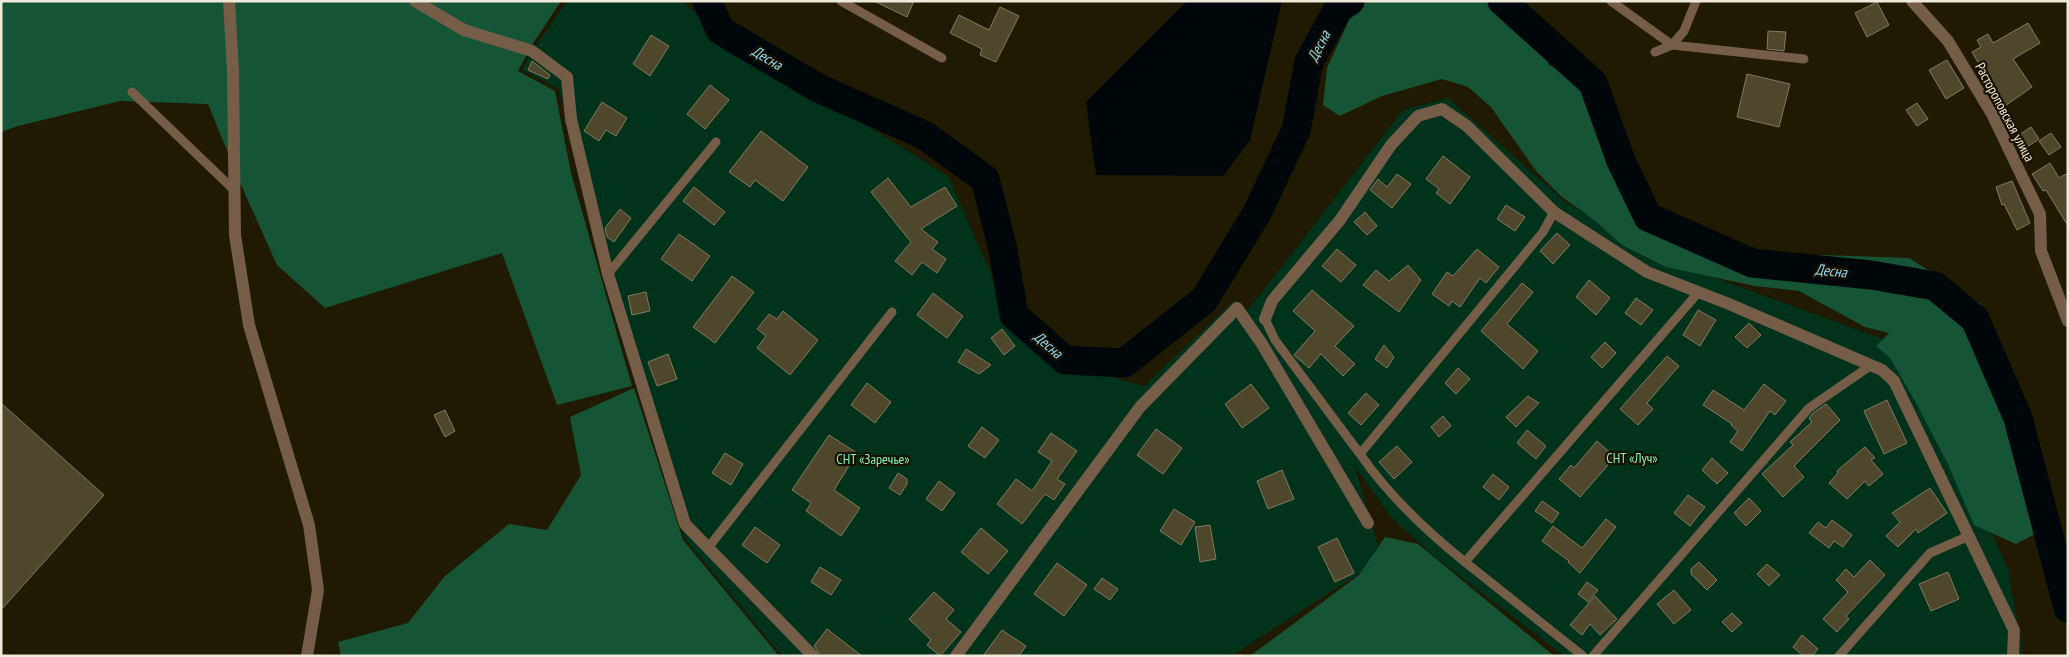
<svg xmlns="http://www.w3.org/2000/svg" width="2069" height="657" font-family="'PT Sans Narrow',sans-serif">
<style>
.green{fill:#00321c}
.forest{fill:#155536}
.water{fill:#00070b}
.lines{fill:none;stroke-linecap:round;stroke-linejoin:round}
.river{stroke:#00070b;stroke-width:29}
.building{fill:#4e472c;stroke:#837b5f}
.service{stroke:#765d48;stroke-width:9}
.minor{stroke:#765d48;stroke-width:12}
.labels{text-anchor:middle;stroke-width:4.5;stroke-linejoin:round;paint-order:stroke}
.street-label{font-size:14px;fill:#eeeada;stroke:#181100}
.park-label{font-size:14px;fill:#84f2b6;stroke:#181100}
.water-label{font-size:15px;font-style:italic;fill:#92d8f3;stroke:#181100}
</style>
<rect width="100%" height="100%" fill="#211a02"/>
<path class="green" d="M 567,1 L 682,1 L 724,37 L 948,176 L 1010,317 L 1063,363 L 1144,386 L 1235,300 L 1248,310 L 1403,110 L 1448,98 L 1565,202 L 1680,265 L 1910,349 L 2008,569 L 2023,656 L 1564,656 L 1435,557 L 1391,517 L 1354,465 L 1382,559 L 1231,656 L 782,656 L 685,539 L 595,234 L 559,89 L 522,70 L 532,51 Z"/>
<path class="forest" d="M 1,1 L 561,1 L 530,48 L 518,71 L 555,91 L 571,173 L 632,386 L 557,405 L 502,253 L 325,308 L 277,265 L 242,187 L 208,104 L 120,101 L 18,126 L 1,132 Z
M 1367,1 L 1500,1 L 1534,24 L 1549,40 L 1543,52 L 1549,65 L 1569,74 L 1594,97 L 1617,171 L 1668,232 L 1712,252 L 1759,267 L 1822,255 L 1909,258 L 1981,304 L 2027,425 L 2053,512 L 2035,534 L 2016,544 L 1974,525 L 1948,464 L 1916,403 L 1890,358 L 1876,346 L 1889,333 L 1865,327 L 1799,291 L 1755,286 L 1666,267 L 1622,245 L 1593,219 L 1562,197 L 1536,171 L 1491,107 L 1468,87 L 1442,79 L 1382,96 L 1340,116 L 1323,105 L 1327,68 L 1350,18 Z
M 634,388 L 683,540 L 779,656 L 341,656 L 338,642 L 408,623 L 444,577 L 509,524 L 547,530 L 581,475 L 570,417 Z
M 1385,537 L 1418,544 L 1554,656 L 1250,656 L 1359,575 Z"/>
<path class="water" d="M 1187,1 L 1282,1 L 1250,140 L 1223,176 L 1096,175 L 1086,102 Z"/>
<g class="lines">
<path class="river" d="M 707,1 L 720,30 L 818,88 L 924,135 L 985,179 L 1002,245 L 1014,315 L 1065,360 L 1124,363 L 1204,300 L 1257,213 L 1296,130 L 1309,62 L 1338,9 L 1350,1
M 1502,1 L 1593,83 L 1621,161 L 1648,217 L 1752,263 L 1871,275 L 1935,286 L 1975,319 L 2018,418 L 2068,608"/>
</g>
<path class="building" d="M 874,1 L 914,1 L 907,17 Z
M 1877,2 L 1889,25 L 1867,37 L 1855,13 Z
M 1000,7 L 1019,16 L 996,62 L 980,55 L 982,49 L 950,33 L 959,15 L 989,30 Z
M 2028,23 L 2040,43 L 2013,59 L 2032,87 L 1999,110 L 1982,81 L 1987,78 L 1972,52 L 1981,47 L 1977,40 L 1988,34 L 1993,43 Z
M 1768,31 L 1786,32 L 1784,51 L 1767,49 Z
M 651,35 L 669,46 L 650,76 L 633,64 Z
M 1947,60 L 1964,88 L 1946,99 L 1929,70 Z
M 532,61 L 550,75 L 548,79 L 528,70 Z
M 1747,74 L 1790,84 L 1779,127 L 1737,117 Z
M 710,85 L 729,100 L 705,129 L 687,114 Z
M 602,102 L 627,118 L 616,136 L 606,130 L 599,141 L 584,131 Z
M 1917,103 L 1928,119 L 1917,126 L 1906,110 Z
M 2031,127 L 2039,139 L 2027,147 L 2019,135 Z
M 761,131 L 808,167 L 783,201 L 755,180 L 750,187 L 729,172 Z
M 2051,133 L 2061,147 L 2049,155 L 2039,141 Z
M 1443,156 L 1470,177 L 1450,204 L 1436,193 L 1439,189 L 1426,179 Z
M 2050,163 L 2059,178 L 2068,173 L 2068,226 L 2046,190 L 2043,191 L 2032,174 Z
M 1397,174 L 1411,184 L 1392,208 L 1370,190 L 1378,179 L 1387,187 Z
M 888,178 L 911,207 L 945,187 L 957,206 L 921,229 L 938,242 L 932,249 L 946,259 L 937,273 L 922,262 L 912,275 L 895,261 L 911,242 L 871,192 Z
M 2012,181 L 2030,223 L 2017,230 L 2004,204 L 2002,205 L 1996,187 Z
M 694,187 L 725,212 L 714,225 L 683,201 Z
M 1506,205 L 1525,217 L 1515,231 L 1497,219 Z
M 620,209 L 631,218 L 614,242 L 607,237 L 605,228 Z
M 1365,212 L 1377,226 L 1367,235 L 1354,222 Z
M 1557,233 L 1570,245 L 1553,264 L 1540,251 Z
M 679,234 L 710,256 L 692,281 L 661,259 Z
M 1337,249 L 1356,265 L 1341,282 L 1322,266 Z
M 1477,249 L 1499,267 L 1486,283 L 1480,278 L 1460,307 L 1452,301 L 1449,306 L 1432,294 L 1447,272 L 1453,276 Z
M 1408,265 L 1421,280 L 1399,312 L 1363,285 L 1376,270 L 1389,281 Z
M 732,276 L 754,292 L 715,343 L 693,327 Z
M 1589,280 L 1610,298 L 1596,315 L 1576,297 Z
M 1522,283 L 1533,292 L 1507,324 L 1538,351 L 1523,369 L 1481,331 Z
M 1312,290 L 1354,326 L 1335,346 L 1355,364 L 1343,376 L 1321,354 L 1309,368 L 1294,355 L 1315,331 L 1293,311 Z
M 646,292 L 650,311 L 632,315 L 628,296 Z
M 933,293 L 963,316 L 947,338 L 917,315 Z
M 1636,298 L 1653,310 L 1641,325 L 1625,313 Z
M 1698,310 L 1716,320 L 1700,346 L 1683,335 Z
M 783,311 L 818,340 L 790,375 L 757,348 L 766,336 L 757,329 L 769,314 L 777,319 Z
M 1749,323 L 1761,335 L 1747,348 L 1735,337 Z
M 1002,329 L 1015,346 L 1004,355 L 991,338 Z
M 1605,342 L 1616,353 L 1602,368 L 1591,357 Z
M 1384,345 L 1394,357 L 1387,368 L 1375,359 Z
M 966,349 L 991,365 L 979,374 L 958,362 Z
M 668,354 L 677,379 L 657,386 L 648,362 Z
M 1667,356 L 1679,366 L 1647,403 L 1653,409 L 1638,425 L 1620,409 Z
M 1458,368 L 1470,379 L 1456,394 L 1445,383 Z
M 867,383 L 891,402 L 875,423 L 851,405 Z
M 1251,384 L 1269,408 L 1242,428 L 1225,404 Z
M 1764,384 L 1786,401 L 1775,415 L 1770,411 L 1742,451 L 1730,442 L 1738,431 L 1731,425 L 1732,424 L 1703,405 L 1713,390 L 1744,410 Z
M 1366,393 L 1379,405 L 1361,425 L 1348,413 Z
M 1528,396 L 1539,403 L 1516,427 L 1506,417 Z
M 1887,400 L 1907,443 L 1884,454 L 1864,411 Z
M 1,403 L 104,495 L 1,610 Z
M 1826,404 L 1840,420 L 1794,466 L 1804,477 L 1783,497 L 1762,474 L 1793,445 L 1790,442 L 1812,422 L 1809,418 L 1813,413 Z
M 445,410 L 455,431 L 445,437 L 434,415 Z
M 1443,416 L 1451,426 L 1439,437 L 1431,427 Z
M 982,427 L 999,440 L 985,458 L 968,446 Z
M 1156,429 L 1182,448 L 1163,474 L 1137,455 Z
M 1527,430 L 1546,446 L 1536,459 L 1517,443 Z
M 1051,433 L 1077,451 L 1057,479 L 1065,484 L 1054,500 L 1045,494 L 1022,524 L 997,504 L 1016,479 L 1032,491 L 1052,461 L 1038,452 Z
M 829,435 L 857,453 L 834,490 L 860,508 L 841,536 L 806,511 L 811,503 L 792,490 Z
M 1597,441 L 1615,457 L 1580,497 L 1559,479 L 1571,465 L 1574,468 Z
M 1397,446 L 1412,462 L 1394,479 L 1379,462 Z
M 1865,447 L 1875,458 L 1871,460 L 1883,474 L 1869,486 L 1865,481 L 1847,499 L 1829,483 L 1838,473 L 1837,471 Z
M 725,453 L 743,464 L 731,485 L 712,473 Z
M 1712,458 L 1728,473 L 1717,484 L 1702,470 Z
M 1282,470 L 1294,499 L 1268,509 L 1257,481 Z
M 898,473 L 907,479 L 907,484 L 900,495 L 889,488 Z
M 1493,474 L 1509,487 L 1499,500 L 1483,487 Z
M 939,481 L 955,493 L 942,511 L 926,499 Z
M 1930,488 L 1947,513 L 1918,533 L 1916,529 L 1898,547 L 1886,536 L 1900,522 L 1892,513 Z
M 1688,495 L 1705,507 L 1690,526 L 1674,513 Z
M 1749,498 L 1761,511 L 1746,526 L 1734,513 Z
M 1542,501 L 1559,513 L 1552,523 L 1535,511 Z
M 1174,509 L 1195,522 L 1181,545 L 1160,531 Z
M 1606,519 L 1616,527 L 1580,573 L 1568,562 L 1569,561 L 1542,541 L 1553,526 L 1582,548 Z
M 1832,520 L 1852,535 L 1843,547 L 1834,541 L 1829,548 L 1809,533 L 1818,522 L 1826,528 Z
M 1210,525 L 1216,559 L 1200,562 L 1195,527 Z
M 755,527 L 780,545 L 767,563 L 742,545 Z
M 981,528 L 1008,551 L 988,574 L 961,552 Z
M 1337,538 L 1354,573 L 1335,582 L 1318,547 Z
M 1870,560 L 1885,575 L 1846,616 L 1849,619 L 1837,632 L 1823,619 L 1848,592 L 1836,580 L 1846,569 L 1854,577 Z
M 1699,562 L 1717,580 L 1707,590 L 1691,574 L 1691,569 Z
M 1057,563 L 1087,585 L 1064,616 L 1034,594 Z
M 1767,564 L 1780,575 L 1769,586 L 1757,574 Z
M 820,567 L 841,580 L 831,595 L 811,582 Z
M 1948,572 L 1959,599 L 1931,611 L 1919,584 Z
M 1102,578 L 1118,589 L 1110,600 L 1094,589 Z
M 1587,582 L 1598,590 L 1588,602 L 1578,594 Z
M 1674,590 L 1691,610 L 1674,624 L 1657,604 Z
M 934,592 L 954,610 L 946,619 L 961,632 L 940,656 L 927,645 L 931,640 L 909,619 Z
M 1595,596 L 1617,619 L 1600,635 L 1590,624 L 1582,635 L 1570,625 Z
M 1732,613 L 1742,623 L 1732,632 L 1722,622 Z
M 827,629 L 862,656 L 821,656 L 814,646 Z
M 1002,630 L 1026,646 L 1019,656 L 983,656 Z
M 1802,635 L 1818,649 L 1812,656 L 1803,656 L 1793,647 Z"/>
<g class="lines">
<path class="service" d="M 841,1 L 942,58
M 1611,1 L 1672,45 L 1684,31 L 1696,1
M 1655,52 L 1672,45 L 1804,59
M 132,92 L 234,190
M 608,274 L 716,142
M 1265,319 L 1275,340 L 1360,454 L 1543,232 L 1554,212
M 1360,454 C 1389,496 1425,530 1465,562 L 1697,294
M 708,548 L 892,312
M 1465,562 L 1583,656
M 1593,656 L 1809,408 L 1870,366
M 1839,656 L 1930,553 L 1969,536"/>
<path class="minor" d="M 229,1 L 233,70 L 235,235 L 249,325 L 309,525 L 318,590 L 307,656
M 415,1 L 464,30 L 532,51 L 567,77 L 571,119 L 608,274 L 685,524 L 813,656
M 1912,1 L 1948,41 L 1992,114 L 2040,214 L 2041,251 L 2068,321
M 1265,319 L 1272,301 L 1340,220 L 1391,145 L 1418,116 L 1442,109 L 1467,126 L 1554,212 L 1647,272 L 1729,304 L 1882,370 L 1894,381 L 2014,630 L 2013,656
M 956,656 L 1140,407 L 1237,308 L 1262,344 L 1368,523"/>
</g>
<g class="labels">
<g class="street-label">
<text transform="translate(2005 112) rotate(62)" y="5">Растороповская улица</text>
</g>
<g class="park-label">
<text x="1632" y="463">СНТ «Луч»</text>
<text x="873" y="464">СНТ «Заречье»</text>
</g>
<g class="water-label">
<text transform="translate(1319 46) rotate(-63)" y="5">Десна</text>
<text transform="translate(767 58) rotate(31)" y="5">Десна</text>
<text transform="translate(1831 271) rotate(6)" y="5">Десна</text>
<text transform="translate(1048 345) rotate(41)" y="5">Десна</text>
</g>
</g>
<rect width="2069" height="657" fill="none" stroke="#eeeada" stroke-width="5"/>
</svg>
